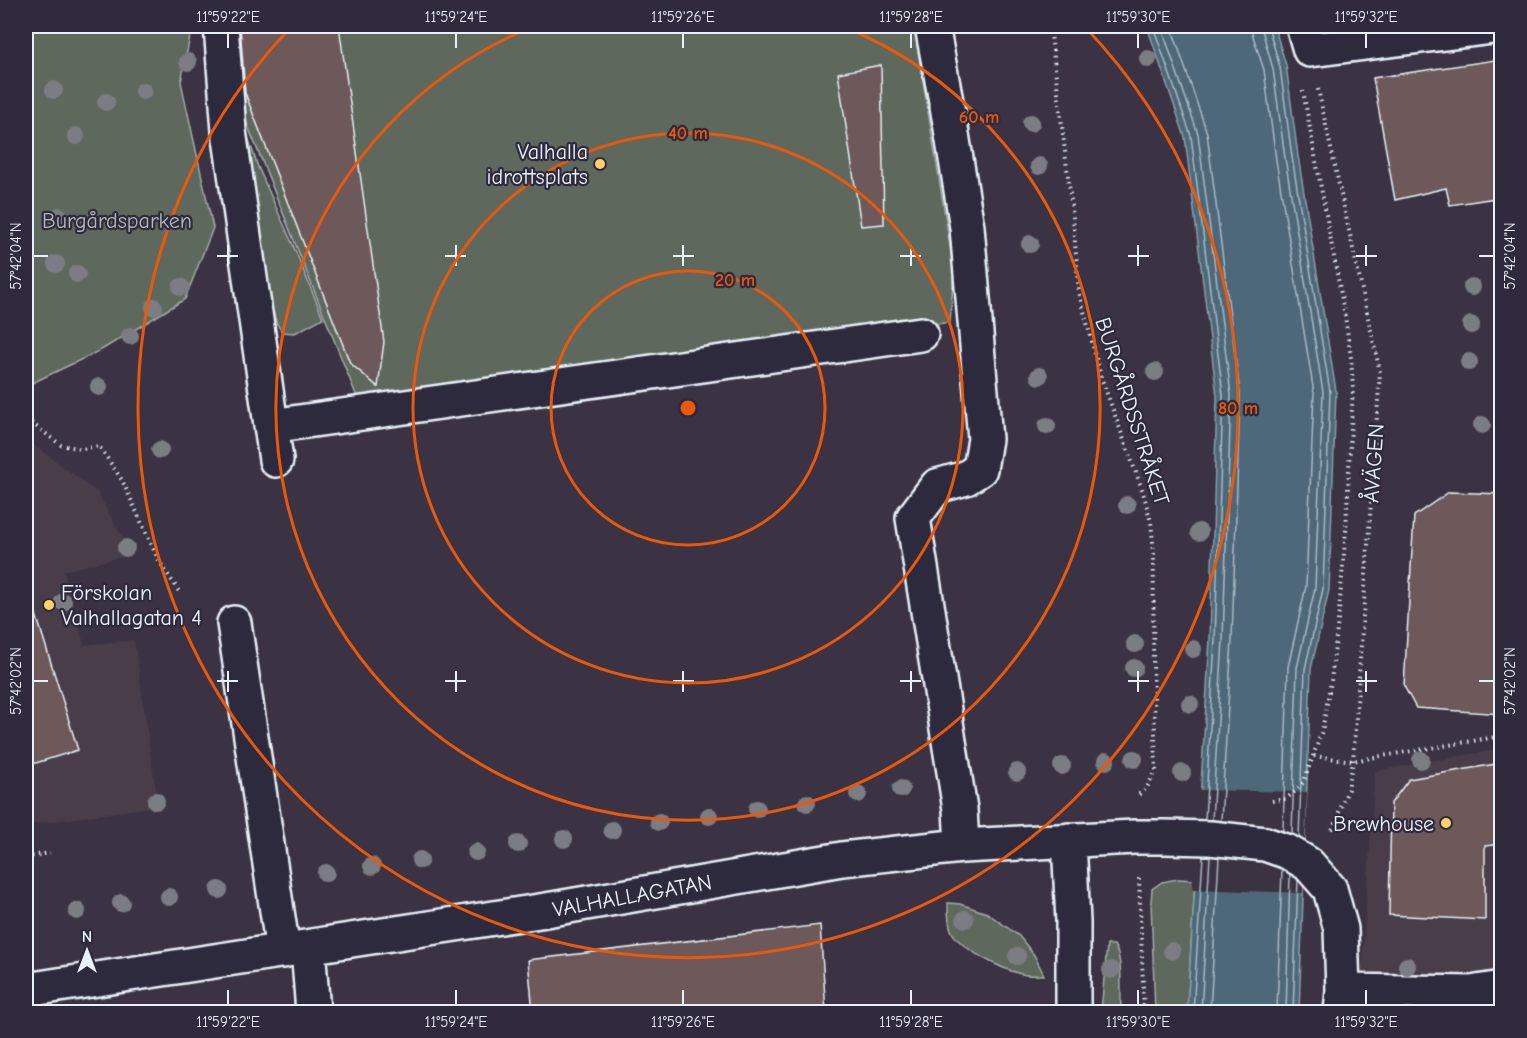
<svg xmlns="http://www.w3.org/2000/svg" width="1527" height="1038" font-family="'Comic Neue',sans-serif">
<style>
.built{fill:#4a3e4a}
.green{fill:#5f675b;stroke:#a4acaa;stroke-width:1.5}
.water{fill:#4e6778;stroke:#8c9eab;stroke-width:1.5}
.pier{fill:#3b3343}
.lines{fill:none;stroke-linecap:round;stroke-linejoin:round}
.shore{stroke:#aabac5;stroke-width:1.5}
.building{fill:#6d595a;stroke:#e8f1f8;stroke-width:1.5}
.minor-casing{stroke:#e8f1f8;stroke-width:38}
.path{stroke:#e8f1f8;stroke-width:4;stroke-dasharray:1.5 4.5;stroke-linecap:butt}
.minor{stroke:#2f2a3d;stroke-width:33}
.tree{fill:#7c7d84}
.ticks{fill:none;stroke:#e8f1f8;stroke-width:2}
.ring{fill:none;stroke:#e8590c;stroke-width:3}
.poi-dot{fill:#ffd166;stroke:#2f2a3d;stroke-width:2}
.labels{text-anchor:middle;stroke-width:4.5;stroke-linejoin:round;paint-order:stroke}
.poi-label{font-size:22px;fill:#e8f1f8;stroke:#2f2a3d;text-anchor:end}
.park-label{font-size:22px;fill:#b1bab9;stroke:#2f2a3d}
.street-label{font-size:22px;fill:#e8f1f8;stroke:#2f2a3d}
.centre{fill:#e8590c;stroke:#2f2a3d;stroke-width:3}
.ring-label{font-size:18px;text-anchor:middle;font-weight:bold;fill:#e8590c;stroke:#2f2a3d;stroke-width:4.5;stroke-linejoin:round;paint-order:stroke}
.neatline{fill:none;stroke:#e8f1f8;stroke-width:2}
.ticks-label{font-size:15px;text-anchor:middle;fill:#e8f1f8}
</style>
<rect width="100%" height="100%" fill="#3b3343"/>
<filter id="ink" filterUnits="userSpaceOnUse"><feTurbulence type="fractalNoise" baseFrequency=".0167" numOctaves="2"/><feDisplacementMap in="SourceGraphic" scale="12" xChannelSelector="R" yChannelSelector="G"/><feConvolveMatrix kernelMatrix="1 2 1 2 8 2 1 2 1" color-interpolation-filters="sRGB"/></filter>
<g filter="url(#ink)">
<path class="built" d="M 26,439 L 97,492 L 132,554 L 64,571 L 84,645 L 134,640 L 158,806 L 26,825 Z
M 1501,749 L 1501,1012 L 1359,1012 L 1375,771 Z"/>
<path class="green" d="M 26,26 L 192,26 L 181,82 L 213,228 L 185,299 L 103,349 L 26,386 Z
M 217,26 L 914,26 L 954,270 L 950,322 L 361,407 L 221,59 Z
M 248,137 L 258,167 L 293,245 L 323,318 L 295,333 L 282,332 L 277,324 L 267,293 L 243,140 Z
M 1178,879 L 1195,880 L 1187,1012 L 1155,1012 L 1151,902 L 1152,889 L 1162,882 Z
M 948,903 L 960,904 L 987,913 L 1019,936 L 1034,955 L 1044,975 C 1037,975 1028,976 1021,974 C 1002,969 959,949 951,930 C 948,922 948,912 948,903 Z
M 1107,945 L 1114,945 C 1124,960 1120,994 1121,1012 L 1101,1012 Z"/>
<path class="water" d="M 1147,26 L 1274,26 L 1286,65 L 1298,156 L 1336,391 L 1329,590 L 1311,669 L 1299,1012 L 1187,1012 L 1210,639 L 1217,396 L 1185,137 Z"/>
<path class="pier" d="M 1198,790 L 1307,792 L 1303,893 L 1192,889 Z"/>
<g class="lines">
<path class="shore" d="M 1153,26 L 1191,136 L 1223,395 L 1215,640 L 1205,820
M 1161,26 L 1198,134 L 1231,395 L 1223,640 L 1212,820
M 1171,26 L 1207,133 L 1240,394 L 1232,640 L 1221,821
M 1252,26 L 1252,33 L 1264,70 L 1276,160 L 1314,393 L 1306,586 L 1288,667 L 1283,831
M 1261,26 L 1273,69 L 1285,158 L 1323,392 L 1315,588 L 1297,668 L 1292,834
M 1268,26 L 1280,67 L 1292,157 L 1330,392 L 1323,589 L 1305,669 L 1299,838
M 1193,1012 L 1203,856
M 1201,1012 L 1210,856
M 1210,1012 L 1219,857
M 1277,1012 L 1282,869
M 1286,1012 L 1290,874
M 1293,1012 L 1298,880"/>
</g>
<path class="building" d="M 240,26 L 339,26 L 384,342 L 378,387 L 350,363 L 245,93 Z
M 1502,59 L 1502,197 L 1450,205 L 1446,188 L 1395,200 L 1373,78 Z
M 881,65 L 884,224 L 861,226 L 838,73 Z
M 1449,492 L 1502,494 L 1502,714 L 1416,708 L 1404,686 L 1414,516 Z
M 34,608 L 78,750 L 26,766 L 26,609 Z
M 1502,763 L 1502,844 L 1485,846 L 1485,920 L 1389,915 L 1391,803 L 1409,779 Z
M 820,925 L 826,1012 L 533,1012 L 528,960 Z"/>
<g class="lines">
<defs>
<path id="minor" d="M 221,26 L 229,131 L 276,460
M 932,26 L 951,128 L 967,227 L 985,439 L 980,469 L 966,478 L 937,486 L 913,518 L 960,809 L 962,846
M 1303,26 L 1310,50 L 1501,26
M 271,426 L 921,334
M 234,623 L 283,951
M 1069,840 L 1073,922 L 1073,1012
M 308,947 L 313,1012
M 26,990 L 546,910 L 842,859 L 962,846 L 1135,837 L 1164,837 L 1210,838 L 1265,844 L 1288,852 L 1308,864 L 1330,889 L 1341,929 L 1343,991 L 1341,1012
M 1343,991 L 1471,993 L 1502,988"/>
</defs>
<use href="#minor" class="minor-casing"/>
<path class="path" d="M 1050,26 L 1073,218 L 1079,292 L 1101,377 L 1143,492 L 1151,522 L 1154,552 L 1153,662 L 1156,771 L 1146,789 L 1138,795
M 1318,89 L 1380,372 L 1353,761 L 1348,789 L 1331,833
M 26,421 L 29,421 L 61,445 L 82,449 L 99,446 L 122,480 L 159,561 L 180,593
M 1314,756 L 1353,761 L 1502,736
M 1272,801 L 1286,799 L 1298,789 L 1304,781 L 1322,731 L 1331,681 L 1339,612 L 1346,530 L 1351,427 L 1353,388 L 1351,358 L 1345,316 L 1303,91
M 26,857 L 50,853
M 1139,878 L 1144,1012"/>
<use href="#minor" class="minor"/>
</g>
<g class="tree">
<circle cx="1148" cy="59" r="9"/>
<circle cx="188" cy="62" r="9"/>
<circle cx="54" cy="90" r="9"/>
<circle cx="143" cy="91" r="9"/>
<circle cx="106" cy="102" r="9"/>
<circle cx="1031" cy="123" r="9"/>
<circle cx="76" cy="136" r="9"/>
<circle cx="1039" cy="166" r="9"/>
<circle cx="59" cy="216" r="9"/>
<circle cx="1030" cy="244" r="9"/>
<circle cx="56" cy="264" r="9"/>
<circle cx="77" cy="274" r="9"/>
<circle cx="181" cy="287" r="9"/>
<circle cx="1472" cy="287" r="9"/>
<circle cx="154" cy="307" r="9"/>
<circle cx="1471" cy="325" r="9"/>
<circle cx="130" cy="336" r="9"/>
<circle cx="1469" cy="362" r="9"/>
<circle cx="1155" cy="372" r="9"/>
<circle cx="1039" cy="376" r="9"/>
<circle cx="99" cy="387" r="9"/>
<circle cx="1482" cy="425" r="9"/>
<circle cx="1047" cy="426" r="9"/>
<circle cx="160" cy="450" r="9"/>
<circle cx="1127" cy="505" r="9"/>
<circle cx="1199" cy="532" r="9"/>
<circle cx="126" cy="548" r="9"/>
<circle cx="63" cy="602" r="9"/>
<circle cx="1135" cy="644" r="9"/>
<circle cx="1193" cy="649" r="9"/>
<circle cx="1134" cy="668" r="9"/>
<circle cx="1190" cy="704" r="9"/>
<circle cx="1134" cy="759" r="9"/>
<circle cx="1421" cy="760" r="9"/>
<circle cx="1106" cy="761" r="9"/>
<circle cx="1062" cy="766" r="9"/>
<circle cx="1017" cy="772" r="9"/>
<circle cx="1182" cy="773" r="9"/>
<circle cx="901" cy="789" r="9"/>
<circle cx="858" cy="794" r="9"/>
<circle cx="156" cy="801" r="9"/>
<circle cx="807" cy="803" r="9"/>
<circle cx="757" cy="809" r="9"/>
<circle cx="709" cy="816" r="9"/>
<circle cx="659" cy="822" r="9"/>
<circle cx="612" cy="830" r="9"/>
<circle cx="564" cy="839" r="9"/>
<circle cx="518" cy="844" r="9"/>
<circle cx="476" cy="852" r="9"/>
<circle cx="420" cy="860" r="9"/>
<circle cx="372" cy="866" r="9"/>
<circle cx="326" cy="873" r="9"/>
<circle cx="219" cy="890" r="9"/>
<circle cx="169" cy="897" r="9"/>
<circle cx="121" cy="903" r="9"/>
<circle cx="77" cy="911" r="9"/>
<circle cx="965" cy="919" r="9"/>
<circle cx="1172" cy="951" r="9"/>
<circle cx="1017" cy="956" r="9"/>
<circle cx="1407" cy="966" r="9"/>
<circle cx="1111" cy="970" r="9"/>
</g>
</g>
<path class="ticks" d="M 228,33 L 228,48M 456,33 L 456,48M 683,33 L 683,48M 911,33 L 911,48M 1138,33 L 1138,48M 1366,33 L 1366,48M 228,245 L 228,266M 456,245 L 456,266M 683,245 L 683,266M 911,245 L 911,266M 1138,245 L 1138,266M 1366,245 L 1366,266M 33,256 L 48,256M 217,256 L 238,256M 445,256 L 466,256M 673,256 L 694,256M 900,256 L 921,256M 1128,256 L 1149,256M 1356,256 L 1377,256M 1479,256 L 1494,256M 228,671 L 228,692M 456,671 L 456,692M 683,671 L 683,692M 911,671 L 911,692M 1138,671 L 1138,692M 1366,671 L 1366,692M 33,681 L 48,681M 217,681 L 238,681M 445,681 L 466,681M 673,681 L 694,681M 900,681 L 921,681M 1128,681 L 1149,681M 1356,681 L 1377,681M 1479,681 L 1494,681M 228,990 L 228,1005M 456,990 L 456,1005M 683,990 L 683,1005M 911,990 L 911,1005M 1138,990 L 1138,1005M 1366,990 L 1366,1005"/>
<g class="ring">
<circle cx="688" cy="408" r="137"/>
<circle cx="688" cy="408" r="275"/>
<path d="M842 26A412 412 0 1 1 534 26"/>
<path d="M1084 26A550 550 0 1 1 292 26"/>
</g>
<g class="poi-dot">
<circle cx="600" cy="164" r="6"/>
<circle cx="49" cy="605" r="6"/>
<circle cx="1446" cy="823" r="6"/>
</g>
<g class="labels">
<g class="poi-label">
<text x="588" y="159">Valhalla<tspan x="588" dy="25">idrottsplats</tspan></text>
<text x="61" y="600" text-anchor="start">Förskolan<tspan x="61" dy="25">Valhallagatan 4</tspan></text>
<text x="1434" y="831">Brewhouse</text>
</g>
<g class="park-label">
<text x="117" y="228">Burgårdsparken</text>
</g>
<g class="street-label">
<text transform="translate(1133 411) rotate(72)" y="8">BURGÅRDSSTRÅKET</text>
<text transform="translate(1373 463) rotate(-86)" y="8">ÅVÄGEN</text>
<text transform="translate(632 895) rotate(-10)" y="8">VALHALLAGATAN</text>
</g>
</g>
<circle cx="688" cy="408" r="9" class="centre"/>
<g class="ring-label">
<text x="979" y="123">60 m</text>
<text x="688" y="139">40 m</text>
<text x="735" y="286">20 m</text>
<text x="1238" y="414">80 m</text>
</g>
<rect width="1527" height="1038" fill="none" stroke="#2f2a3d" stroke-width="66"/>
<g transform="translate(87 951)" stroke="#2f2a3d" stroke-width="4.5" paint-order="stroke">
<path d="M0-4.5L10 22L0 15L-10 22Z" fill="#e8f1f8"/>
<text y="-9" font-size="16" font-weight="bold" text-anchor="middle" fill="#e8f1f8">N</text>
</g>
<rect x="33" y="33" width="1461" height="972" class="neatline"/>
<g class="ticks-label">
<text x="228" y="22">11°59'22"E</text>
<text x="456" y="22">11°59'24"E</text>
<text x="683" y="22">11°59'26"E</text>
<text x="911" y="22">11°59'28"E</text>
<text x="1138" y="22">11°59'30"E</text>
<text x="1366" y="22">11°59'32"E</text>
<text transform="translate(16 256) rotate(-90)" y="5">57°42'04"N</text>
<text transform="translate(1510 256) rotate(-90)" y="5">57°42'04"N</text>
<text transform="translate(16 681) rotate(-90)" y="5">57°42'02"N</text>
<text transform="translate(1510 681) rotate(-90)" y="5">57°42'02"N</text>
<text x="228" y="1027">11°59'22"E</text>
<text x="456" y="1027">11°59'24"E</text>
<text x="683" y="1027">11°59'26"E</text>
<text x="911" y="1027">11°59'28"E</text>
<text x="1138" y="1027">11°59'30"E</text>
<text x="1366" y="1027">11°59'32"E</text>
</g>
</svg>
